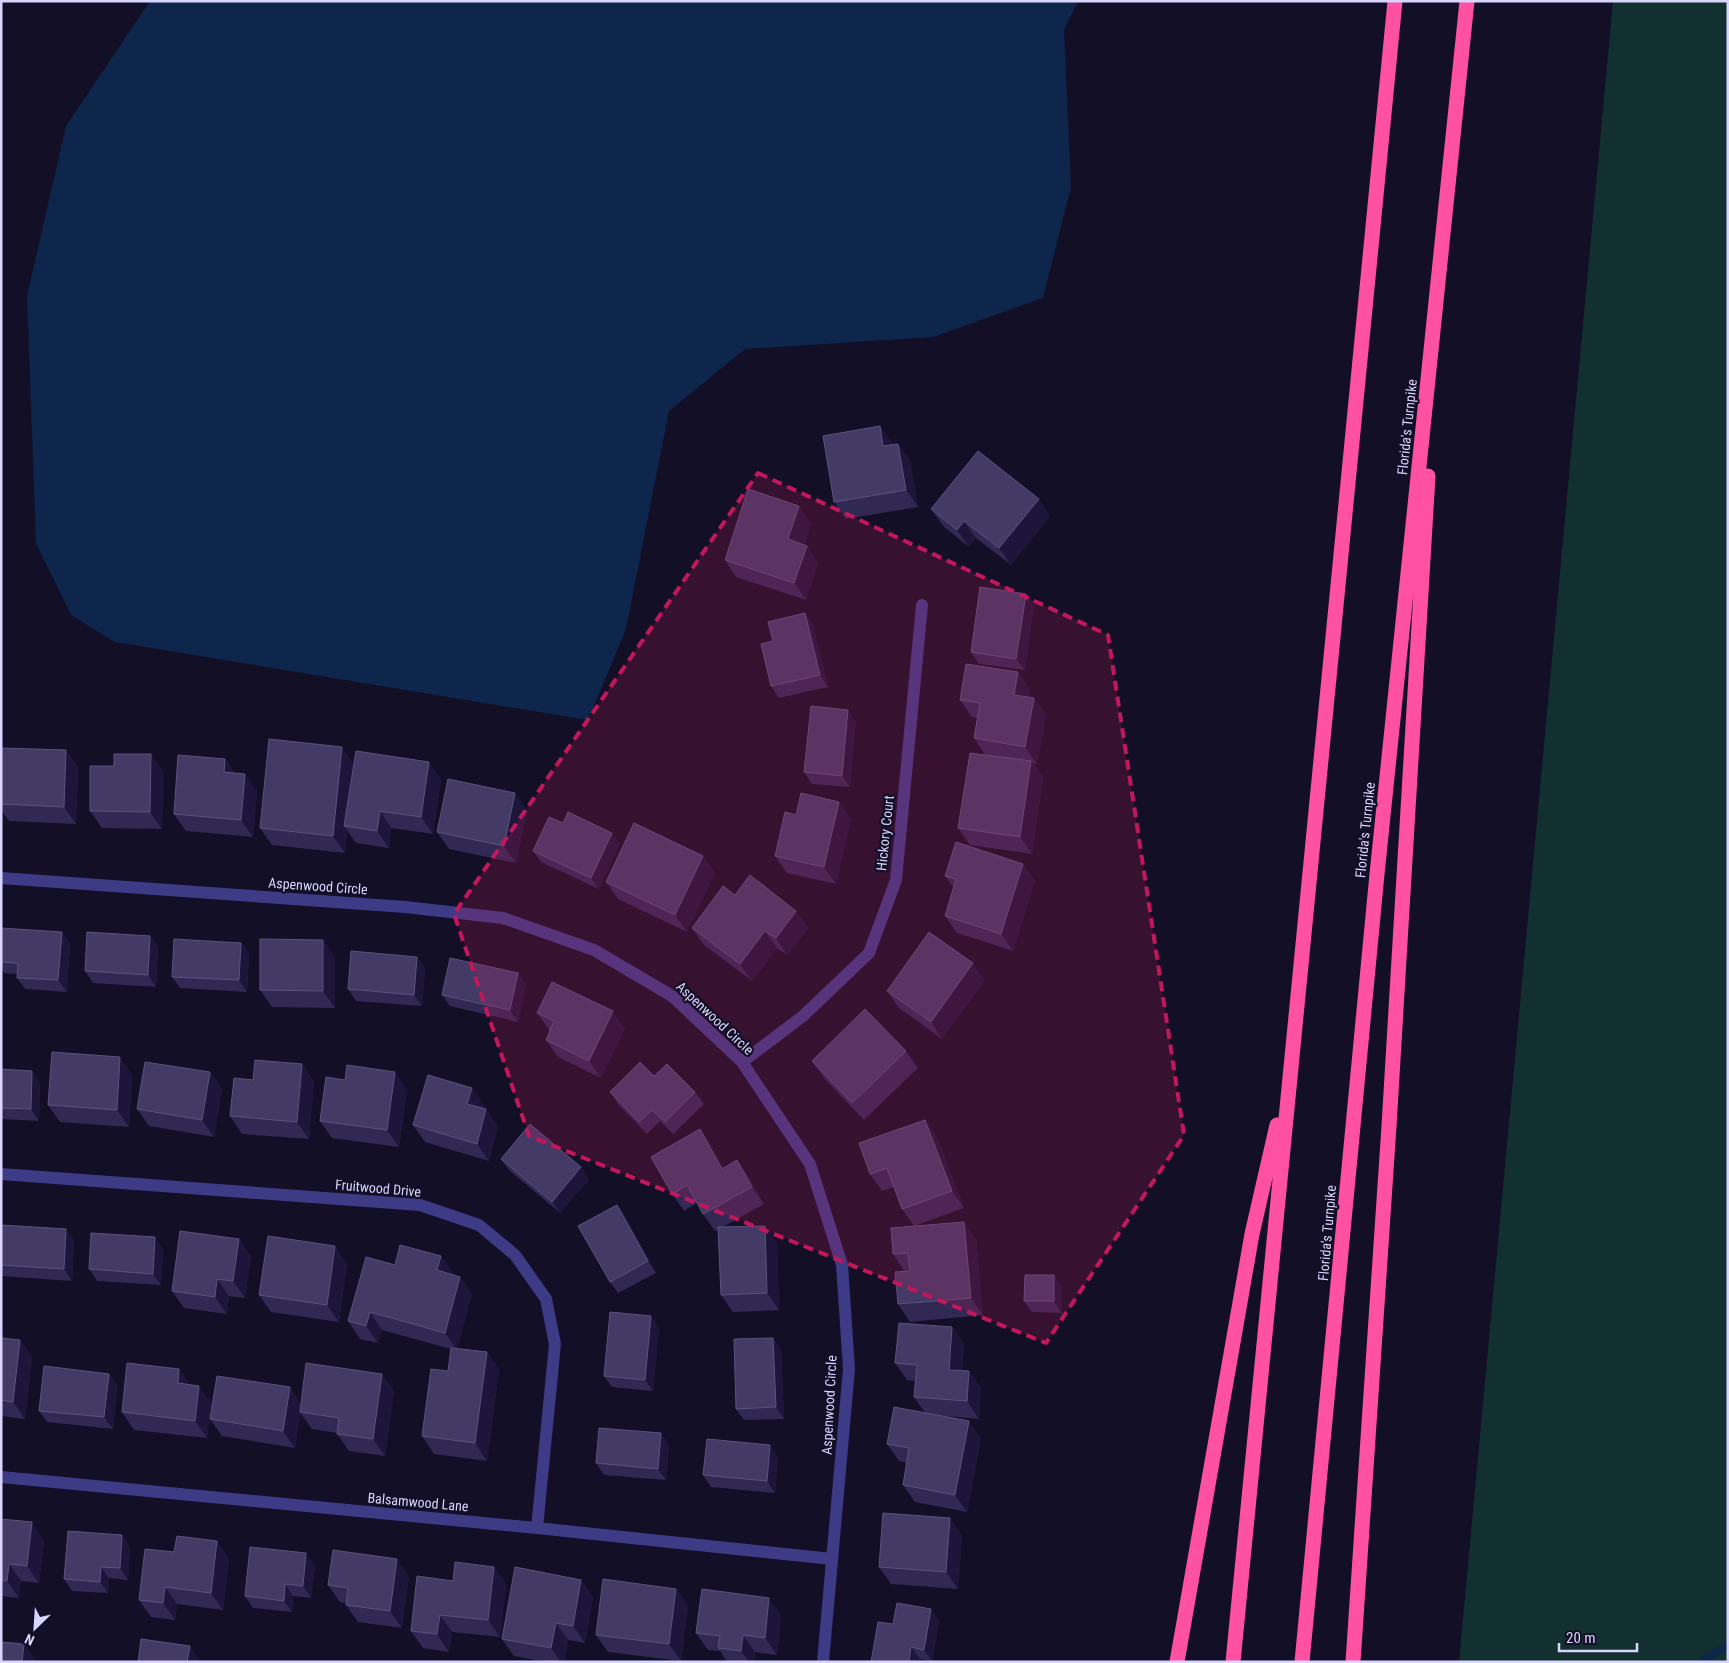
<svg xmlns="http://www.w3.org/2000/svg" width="1729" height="1663" font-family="'Roboto Condensed',sans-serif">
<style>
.green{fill:#12302f}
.water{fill:#0e264b}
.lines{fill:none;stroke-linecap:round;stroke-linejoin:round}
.stream{stroke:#0e264b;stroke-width:8}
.minor{stroke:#3d3b85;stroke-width:12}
.motorway{stroke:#fe51a4;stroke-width:15}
.wall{fill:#312854}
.shaded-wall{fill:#1d163a}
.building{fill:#433b66;stroke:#5a537e}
.marked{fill:#c2185b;fill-opacity:0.2;stroke:#c2185b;stroke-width:4;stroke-dasharray:10 6;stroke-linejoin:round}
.labels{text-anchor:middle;stroke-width:4.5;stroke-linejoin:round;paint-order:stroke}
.street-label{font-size:14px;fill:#d9d5ff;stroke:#130f26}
</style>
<rect width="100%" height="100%" fill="#130f26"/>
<path class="green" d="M 1613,1 L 1728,1 L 1728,1662 L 1459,1662 Z"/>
<path class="water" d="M 150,1 L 1078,1 L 1064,30 L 1071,187 L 1043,298 L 933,337 L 745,349 L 669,411 L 626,629 L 588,720 L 115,642 L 71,615 L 36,543 L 27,296 L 66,126 Z"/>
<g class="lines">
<path class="stream" d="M 1701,1662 L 1728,1645"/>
<path class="minor" d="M 1,878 L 405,907 L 503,918 L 594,950 L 672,996 L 742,1062 L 810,1164 L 842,1265 L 849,1369 L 823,1662
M 742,1062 L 803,1016 L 869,953 L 896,880 L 922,605
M 1,1174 L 420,1205 L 479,1225 L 515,1255 L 546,1299 L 555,1344 L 537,1528
M 1,1477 L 537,1528 L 832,1559"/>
<path class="motorway" d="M 1177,1662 L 1252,1234 L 1277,1125
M 1233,1662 L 1395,1
M 1302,1662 L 1377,874 L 1467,1
M 1353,1662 L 1389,1126 L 1428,476"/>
</g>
<path class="wall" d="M 880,426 L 892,443 L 892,445 L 898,444 L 910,461 L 918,507 L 846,519 L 834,502 Z
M 799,506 L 811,524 L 804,545 L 807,546 L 818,563 L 806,600 L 736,577 L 725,560 Z
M 931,509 L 1050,516 L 1011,565 L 976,538 L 969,547 L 943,526 Z
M 1026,594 L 1034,605 L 1025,670 L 979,664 L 971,652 Z
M 805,613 L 813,625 L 828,687 L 779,698 L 771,686 L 773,641 Z
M 1018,672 L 1030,689 L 1029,697 L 1034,698 L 1046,715 L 1037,764 L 1033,763 L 1043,778 L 1032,854 L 970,845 L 958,828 L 985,755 L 974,738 L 977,718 L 972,717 L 960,700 Z
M 856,721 L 850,787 L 812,784 L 804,772 Z
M 1,748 L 66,750 L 78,767 L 76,824 L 9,821 L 1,810 Z
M 225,759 L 235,773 L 257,791 L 253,837 L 186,831 L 174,814 Z
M 354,764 L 441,779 L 433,834 L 391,828 L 389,848 L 356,843 L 347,830 L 345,853 L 272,845 L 260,828 Z
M 163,771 L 162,829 L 102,828 L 90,811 Z
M 839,802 L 851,819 L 836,884 L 787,873 L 775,856 Z
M 527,810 L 516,863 L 449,849 L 437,832 Z
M 563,823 L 612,833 L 620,844 L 599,889 L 541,862 L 533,851 Z
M 703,856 L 715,873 L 687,932 L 618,899 L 606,882 Z
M 1023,864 L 1035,881 L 1013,951 L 957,933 L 945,916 L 954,888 L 945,876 Z
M 735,895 L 796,911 L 808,928 L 787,955 L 777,948 L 752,981 L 704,945 L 692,928 Z
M 1,928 L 70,943 L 67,992 L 25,989 L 17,978 L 17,974 L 4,973 L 1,969 Z
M 150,936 L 158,947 L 156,987 L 93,983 L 85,971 Z
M 241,943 L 249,954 L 247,992 L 180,988 L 172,977 Z
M 335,957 L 335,1008 L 272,1007 L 260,990 Z
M 425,968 L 422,1006 L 356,1001 L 348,989 Z
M 518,973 L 526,985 L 518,1022 L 450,1006 L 442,995 Z
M 985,980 L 942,1039 L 899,1008 L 887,991 Z
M 537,1013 L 625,1028 L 601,1078 L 558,1057 L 546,1040 L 550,1031 L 549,1030 Z
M 906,1051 L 918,1068 L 864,1120 L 824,1078 L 812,1061 Z
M 302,1064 L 314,1081 L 309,1139 L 242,1134 L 230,1116 L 253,1080 Z
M 1,1069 L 40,1082 L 39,1121 L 1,1119 Z
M 210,1072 L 222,1089 L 214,1137 L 149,1126 L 137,1109 Z
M 132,1074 L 129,1127 L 60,1122 L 48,1105 Z
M 654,1076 L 695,1092 L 704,1104 L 673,1134 L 660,1121 L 647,1134 L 618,1104 L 610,1092 Z
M 407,1089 L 399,1147 L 332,1138 L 320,1121 Z
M 484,1105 L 483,1108 L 498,1126 L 489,1161 L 425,1142 L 413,1125 Z
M 925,1120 L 937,1137 L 964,1208 L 914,1226 L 976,1239 L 983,1315 L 910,1322 L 898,1304 L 904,1271 L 893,1254 L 914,1226 L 902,1209 L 894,1187 L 882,1191 L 870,1174 Z
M 712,1146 L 724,1168 L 749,1177 L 764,1204 L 723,1227 L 765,1226 L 777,1243 L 779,1310 L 733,1312 L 721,1295 L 718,1230 L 715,1231 L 703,1214 L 697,1203 L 684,1211 L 672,1194 Z
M 501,1159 L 581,1167 L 589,1179 L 560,1213 L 509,1170 Z
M 617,1205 L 625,1216 L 656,1273 L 618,1293 L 610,1282 Z
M 1,1225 L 66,1229 L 74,1241 L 72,1281 L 1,1276 Z
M 239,1239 L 251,1256 L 245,1298 L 229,1296 L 227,1314 L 184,1308 L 172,1291 Z
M 163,1249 L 161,1285 L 97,1281 L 89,1269 Z
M 441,1256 L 453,1273 L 452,1274 L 460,1277 L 472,1294 L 457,1348 L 487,1352 L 499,1369 L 487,1461 L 434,1454 L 422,1436 L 448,1371 L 451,1349 L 382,1330 L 378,1343 L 360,1339 L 348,1321 L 395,1265 Z
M 347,1263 L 339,1322 L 271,1312 L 259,1295 Z
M 1062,1286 L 1062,1313 L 1032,1312 L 1024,1301 Z
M 659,1327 L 653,1391 L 612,1387 L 604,1376 Z
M 952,1327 L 964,1344 L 962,1370 L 969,1371 L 981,1388 L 979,1419 L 936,1415 L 981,1438 L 967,1512 L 915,1502 L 903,1485 L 907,1463 L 899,1461 L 887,1444 L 925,1413 L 914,1397 L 915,1381 L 907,1380 L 895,1363 Z
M 1,1338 L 20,1340 L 32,1357 L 25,1419 L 1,1416 Z
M 773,1338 L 781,1350 L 784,1419 L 744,1420 L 736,1409 Z
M 109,1374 L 117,1385 L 113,1429 L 47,1422 L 39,1411 Z
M 382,1374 L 394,1391 L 385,1456 L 349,1451 L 337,1434 L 337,1433 L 312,1429 L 300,1413 L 295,1448 L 222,1436 L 210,1419 L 301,1403 Z
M 190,1385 L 211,1403 L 207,1438 L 134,1430 L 122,1412 Z
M 669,1445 L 666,1480 L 604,1475 L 596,1463 Z
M 778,1457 L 775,1493 L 711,1487 L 703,1475 Z
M 1,1519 L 44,1540 L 39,1583 L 21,1581 L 19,1598 L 1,1596 Z
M 122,1535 L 130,1547 L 128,1580 L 109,1578 L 108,1593 L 72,1591 L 64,1579 Z
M 962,1535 L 958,1589 L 891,1584 L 879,1567 Z
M 217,1541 L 229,1559 L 223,1610 L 177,1604 L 175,1620 L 151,1617 L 139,1600 L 174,1552 Z
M 315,1565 L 311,1598 L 293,1596 L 292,1612 L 253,1608 L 245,1596 Z
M 494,1567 L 506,1584 L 500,1637 L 452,1632 L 449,1652 L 423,1648 L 411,1631 L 453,1581 Z
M 409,1576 L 402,1628 L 358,1622 L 346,1605 L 346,1603 L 340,1602 L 328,1585 Z
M 581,1580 L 593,1597 L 585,1643 L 568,1640 L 564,1662 L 545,1662 L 514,1656 L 502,1639 Z
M 676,1589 L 688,1606 L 681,1661 L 608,1652 L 596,1635 Z
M 931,1609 L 939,1621 L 932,1661 L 920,1659 L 919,1662 L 871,1662 L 893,1624 Z
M 781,1615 L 777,1655 L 755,1652 L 754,1662 L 727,1662 L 720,1651 L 708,1650 L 696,1633 Z"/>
<path class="shaded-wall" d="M 880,426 L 892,443 L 895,463 L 883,446 Z
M 898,444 L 910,461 L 918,507 L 906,490 Z
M 1039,499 L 1050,516 L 1011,565 L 999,548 Z
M 799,506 L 811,524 L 800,556 L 788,539 Z
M 964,521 L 976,538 L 969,547 L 957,530 Z
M 807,546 L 818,563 L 806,600 L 794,583 Z
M 1026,594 L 1034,605 L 1025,670 L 1016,659 Z
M 805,613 L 813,625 L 828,687 L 820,675 Z
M 1018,672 L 1030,689 L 1026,712 L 1014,695 Z
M 1034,698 L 1046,715 L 1037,764 L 1025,747 Z
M 848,710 L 856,721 L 850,787 L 842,776 Z
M 342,747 L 354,764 L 344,826 L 347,830 L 345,853 L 333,836 Z
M 66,750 L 78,767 L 76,824 L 64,807 Z
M 151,754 L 163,771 L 162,829 L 150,812 Z
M 225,759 L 237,776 L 224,772 Z
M 1031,761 L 1043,778 L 1032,854 L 1020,837 Z
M 429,762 L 441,779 L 433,834 L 421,817 Z
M 245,774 L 257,791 L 253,837 L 241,820 Z
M 515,793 L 527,810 L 516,863 L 504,846 Z
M 839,802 L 851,819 L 836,884 L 824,867 Z
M 380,811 L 391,828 L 389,848 L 377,831 Z
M 612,833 L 620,844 L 599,889 L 591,878 Z
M 703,856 L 715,873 L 687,932 L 675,915 Z
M 1023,864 L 1035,881 L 1013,951 L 1001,934 Z
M 796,911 L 808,928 L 787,955 L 776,938 Z
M 765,931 L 777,948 L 752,981 L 740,964 Z
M 62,932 L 70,943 L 67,992 L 58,980 Z
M 150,936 L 158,947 L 156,987 L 148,975 Z
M 323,940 L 335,957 L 335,1008 L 323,991 Z
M 241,943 L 249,954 L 247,992 L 239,980 Z
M 417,957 L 425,968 L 422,1006 L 414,995 Z
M 973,963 L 985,980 L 942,1039 L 931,1022 Z
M 518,973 L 526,985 L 518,1022 L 510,1010 Z
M 613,1011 L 625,1028 L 601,1078 L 589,1061 Z
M 120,1057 L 132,1074 L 129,1127 L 117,1110 Z
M 302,1064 L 314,1081 L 309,1139 L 297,1122 Z
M 32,1071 L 40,1082 L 39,1121 L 31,1109 Z
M 210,1072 L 222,1089 L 214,1137 L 202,1120 Z
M 395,1072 L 407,1089 L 399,1147 L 387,1130 Z
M 472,1088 L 484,1105 L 479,1121 L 467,1104 Z
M 486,1109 L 498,1126 L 489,1161 L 477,1144 Z
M 925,1120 L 937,1137 L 964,1208 L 952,1191 Z
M 700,1129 L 712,1146 L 734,1186 L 722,1169 Z
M 737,1160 L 749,1177 L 764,1204 L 752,1187 Z
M 581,1167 L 589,1179 L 560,1213 L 552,1202 Z
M 617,1205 L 625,1216 L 656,1273 L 648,1261 Z
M 964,1222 L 976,1239 L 983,1315 L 971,1298 Z
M 765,1226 L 777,1243 L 779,1310 L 767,1293 Z
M 66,1229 L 74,1241 L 72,1281 L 64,1269 Z
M 155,1237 L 163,1249 L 161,1285 L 153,1274 Z
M 239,1239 L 251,1256 L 245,1298 L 233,1281 Z
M 335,1246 L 347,1263 L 339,1322 L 327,1305 Z
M 441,1256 L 453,1273 L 449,1287 L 437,1270 Z
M 1054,1275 L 1062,1286 L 1062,1313 L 1054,1301 Z
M 460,1277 L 472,1294 L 457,1350 L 445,1333 Z
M 217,1279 L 229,1296 L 227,1314 L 215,1297 Z
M 370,1312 L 382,1330 L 378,1343 L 366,1326 Z
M 651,1316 L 659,1327 L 653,1391 L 645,1380 Z
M 952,1327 L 964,1344 L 961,1387 L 949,1370 Z
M 773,1338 L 781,1350 L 784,1419 L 776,1407 Z
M 20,1340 L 32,1357 L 25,1419 L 13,1402 Z
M 487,1352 L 499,1369 L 487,1461 L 475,1443 Z
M 179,1369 L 191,1386 L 178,1383 Z
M 969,1371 L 981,1388 L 979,1419 L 967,1401 Z
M 109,1374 L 117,1385 L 113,1429 L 104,1417 Z
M 382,1374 L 394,1391 L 385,1456 L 373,1439 Z
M 199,1386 L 211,1403 L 207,1438 L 195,1421 Z
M 290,1387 L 302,1405 L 295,1448 L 283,1431 Z
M 969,1421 L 981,1438 L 967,1512 L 955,1495 Z
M 661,1433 L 669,1445 L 666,1480 L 658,1469 Z
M 770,1445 L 778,1457 L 775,1493 L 767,1481 Z
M 950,1518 L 962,1535 L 958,1589 L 946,1572 Z
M 32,1522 L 44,1540 L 39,1583 L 27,1566 Z
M 122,1535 L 130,1547 L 128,1580 L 120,1568 Z
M 217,1541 L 229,1559 L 223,1610 L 211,1593 Z
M 306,1553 L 315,1565 L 311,1598 L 303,1586 Z
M 397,1559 L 409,1576 L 402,1628 L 390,1611 Z
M 9,1564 L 21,1581 L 19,1598 L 7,1581 Z
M 101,1567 L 109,1578 L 108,1593 L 100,1582 Z
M 494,1567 L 506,1584 L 500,1637 L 488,1620 Z
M 581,1580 L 593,1597 L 585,1643 L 573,1626 Z
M 285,1584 L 293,1596 L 292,1612 L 284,1601 Z
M 165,1587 L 177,1604 L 175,1620 L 163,1603 Z
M 676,1589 L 688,1606 L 681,1661 L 669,1644 Z
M 769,1598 L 781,1615 L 777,1655 L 765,1638 Z
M 931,1609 L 939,1621 L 932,1661 L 924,1650 Z
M 440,1615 L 452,1632 L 449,1652 L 437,1634 Z
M 556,1623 L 568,1640 L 564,1662 L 561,1662 L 551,1648 Z
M 743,1635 L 755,1652 L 754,1662 L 749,1662 L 741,1651 Z
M 24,1644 L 36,1661 L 36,1662 L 22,1662 Z
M 190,1646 L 201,1662 L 187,1662 Z
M 911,1647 L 920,1659 L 919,1662 L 909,1662 Z"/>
<path class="building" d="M 880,426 L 883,446 L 898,444 L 906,490 L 834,502 L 823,436 Z
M 978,451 L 1039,499 L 999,548 L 964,521 L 957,530 L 931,509 Z
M 748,489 L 799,506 L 788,539 L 807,546 L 794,583 L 725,560 Z
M 980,587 L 1026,594 L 1016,659 L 971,652 Z
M 805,613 L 820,675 L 771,686 L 761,644 L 773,641 L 768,622 Z
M 966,664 L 1018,672 L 1014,695 L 1034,698 L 1025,747 L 974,738 L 980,703 L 960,700 Z
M 811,706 L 848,710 L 842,776 L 804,772 Z
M 269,739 L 342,747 L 333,836 L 260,828 Z
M 1,748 L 66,750 L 64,807 L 1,804 Z
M 356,751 L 429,762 L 421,817 L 380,811 L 377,831 L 344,826 Z
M 970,753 L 1031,761 L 1020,837 L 958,828 Z
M 114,754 L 151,754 L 150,812 L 90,811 L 90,766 L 114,766 Z
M 178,755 L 225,759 L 224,772 L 245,774 L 241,820 L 174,814 Z
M 448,779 L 515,793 L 504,846 L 437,832 Z
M 801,793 L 839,802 L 824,867 L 775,856 L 785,812 L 796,815 Z
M 568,812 L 612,833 L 591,878 L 533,851 L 549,817 L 563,823 Z
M 634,823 L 703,856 L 675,915 L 606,882 Z
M 956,842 L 1023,864 L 1001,934 L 945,916 L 956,879 L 945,876 Z
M 750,875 L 796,911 L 776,938 L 765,931 L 740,964 L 692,928 L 723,886 L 735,895 Z
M 1,928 L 62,932 L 58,980 L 17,978 L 18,963 L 1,962 Z
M 87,932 L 150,936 L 148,975 L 85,971 Z
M 929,932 L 973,963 L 931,1022 L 887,991 Z
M 174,939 L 241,943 L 239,980 L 172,977 Z
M 260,939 L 323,940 L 323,991 L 260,990 Z
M 351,951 L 417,957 L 414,995 L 348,989 Z
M 450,958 L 518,973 L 510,1010 L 442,995 Z
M 552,982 L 613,1011 L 589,1061 L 546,1040 L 554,1021 L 537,1013 Z
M 865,1009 L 906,1051 L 852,1103 L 812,1061 Z
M 52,1052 L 120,1057 L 117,1110 L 48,1105 Z
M 255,1060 L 302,1064 L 297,1122 L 230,1116 L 234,1078 L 253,1080 Z
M 145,1062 L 210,1072 L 202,1120 L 137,1109 Z
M 640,1062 L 654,1076 L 667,1064 L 695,1092 L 665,1122 L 652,1110 L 639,1122 L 610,1092 Z
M 347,1065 L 395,1072 L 387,1130 L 320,1121 L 326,1077 L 345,1080 Z
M 1,1069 L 32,1071 L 31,1109 L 1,1108 Z
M 428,1075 L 472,1088 L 467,1104 L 486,1109 L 477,1144 L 413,1125 Z
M 925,1120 L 952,1191 L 902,1209 L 887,1168 L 870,1174 L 859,1143 Z
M 530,1124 L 581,1167 L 552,1202 L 501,1159 Z
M 700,1129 L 722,1169 L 737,1160 L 752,1187 L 703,1214 L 687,1185 L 672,1194 L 651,1157 Z
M 617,1205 L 648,1261 L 610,1282 L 578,1226 Z
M 964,1222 L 971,1298 L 898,1304 L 895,1272 L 910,1271 L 908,1253 L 893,1254 L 891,1228 Z
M 1,1225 L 66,1229 L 64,1269 L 1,1265 Z
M 765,1226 L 767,1293 L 721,1295 L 718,1227 Z
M 180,1231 L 239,1239 L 233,1281 L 217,1279 L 215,1297 L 172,1291 Z
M 91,1233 L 155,1237 L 153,1274 L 89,1269 Z
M 268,1236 L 335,1246 L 327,1305 L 259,1295 Z
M 400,1245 L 441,1256 L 437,1270 L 460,1277 L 445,1333 L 370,1312 L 366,1326 L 348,1321 L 366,1257 L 395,1265 Z
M 1025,1275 L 1054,1275 L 1054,1301 L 1024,1301 Z
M 610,1312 L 651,1316 L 645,1380 L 604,1376 Z
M 899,1323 L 952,1327 L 949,1370 L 969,1371 L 967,1401 L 914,1397 L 917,1365 L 895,1363 Z
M 1,1338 L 20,1340 L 13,1402 L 1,1400 Z
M 773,1338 L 776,1407 L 736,1409 L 734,1339 Z
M 451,1348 L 487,1352 L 475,1443 L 422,1436 L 431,1369 L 448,1371 Z
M 127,1363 L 179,1369 L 178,1383 L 199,1386 L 195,1421 L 122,1412 Z
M 306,1363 L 382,1374 L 373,1439 L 337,1434 L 339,1418 L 300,1412 Z
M 44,1366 L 109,1374 L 104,1417 L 39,1411 Z
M 217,1376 L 290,1387 L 283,1431 L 210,1419 Z
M 894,1407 L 969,1421 L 955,1495 L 903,1485 L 909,1448 L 887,1444 Z
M 599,1428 L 661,1433 L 658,1469 L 596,1463 Z
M 707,1439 L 770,1445 L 767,1481 L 703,1475 Z
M 883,1513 L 950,1518 L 946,1572 L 879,1567 Z
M 1,1519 L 32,1522 L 27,1566 L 9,1564 L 7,1581 L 1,1580 Z
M 68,1531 L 122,1535 L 120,1568 L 101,1567 L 100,1582 L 64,1579 Z
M 177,1536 L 217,1541 L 211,1593 L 165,1587 L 163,1603 L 139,1600 L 145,1549 L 174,1552 Z
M 250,1547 L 306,1553 L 303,1586 L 285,1584 L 284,1601 L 245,1596 Z
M 333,1550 L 397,1559 L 390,1611 L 346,1605 L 348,1588 L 328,1585 Z
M 455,1562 L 494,1567 L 488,1620 L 440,1615 L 437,1634 L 411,1631 L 417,1576 L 453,1581 Z
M 515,1567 L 581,1580 L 573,1626 L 556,1623 L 551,1648 L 502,1639 Z
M 603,1579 L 676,1589 L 669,1644 L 596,1635 Z
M 702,1589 L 769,1598 L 765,1638 L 743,1635 L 741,1651 L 718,1648 L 720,1636 L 696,1633 Z
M 897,1603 L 931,1609 L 924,1650 L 911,1647 L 909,1662 L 871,1662 L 878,1622 L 893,1624 Z
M 141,1639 L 190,1646 L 187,1662 L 138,1662 Z
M 1,1642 L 24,1644 L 22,1662 L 1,1662 Z"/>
<path class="marked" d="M 758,473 L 1108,635 L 1184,1135 L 1046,1343 L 529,1136 L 454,914 Z"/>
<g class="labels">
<g class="street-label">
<text transform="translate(1407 427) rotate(-84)" y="5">Florida's Turnpike</text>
<text transform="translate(1365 830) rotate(-84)" y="5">Florida's Turnpike</text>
<text transform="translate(885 833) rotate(-84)" y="5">Hickory Court</text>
<text transform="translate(318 886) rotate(4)" y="5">Aspenwood Circle</text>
<text transform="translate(715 1018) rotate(43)" y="5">Aspenwood Circle</text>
<text transform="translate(378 1188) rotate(5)" y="5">Fruitwood Drive</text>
<text transform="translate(1327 1233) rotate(-85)" y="5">Florida's Turnpike</text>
<text transform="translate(829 1405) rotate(-87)" y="5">Aspenwood Circle</text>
<text transform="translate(418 1502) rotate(5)" y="5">Balsamwood Lane</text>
</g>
</g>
<rect width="1729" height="1663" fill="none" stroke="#d9d5ff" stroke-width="5"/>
<g transform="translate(35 1628) rotate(205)" stroke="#130f26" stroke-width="4" paint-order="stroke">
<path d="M0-4L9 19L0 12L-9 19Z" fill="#d9d5ff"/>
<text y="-8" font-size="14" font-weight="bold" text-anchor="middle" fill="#d9d5ff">N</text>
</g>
<path d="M1559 1643v8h78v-8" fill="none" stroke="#d9d5ff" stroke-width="2.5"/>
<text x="1566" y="1643" font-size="15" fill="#d9d5ff" stroke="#130f26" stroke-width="4" paint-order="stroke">20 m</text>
</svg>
